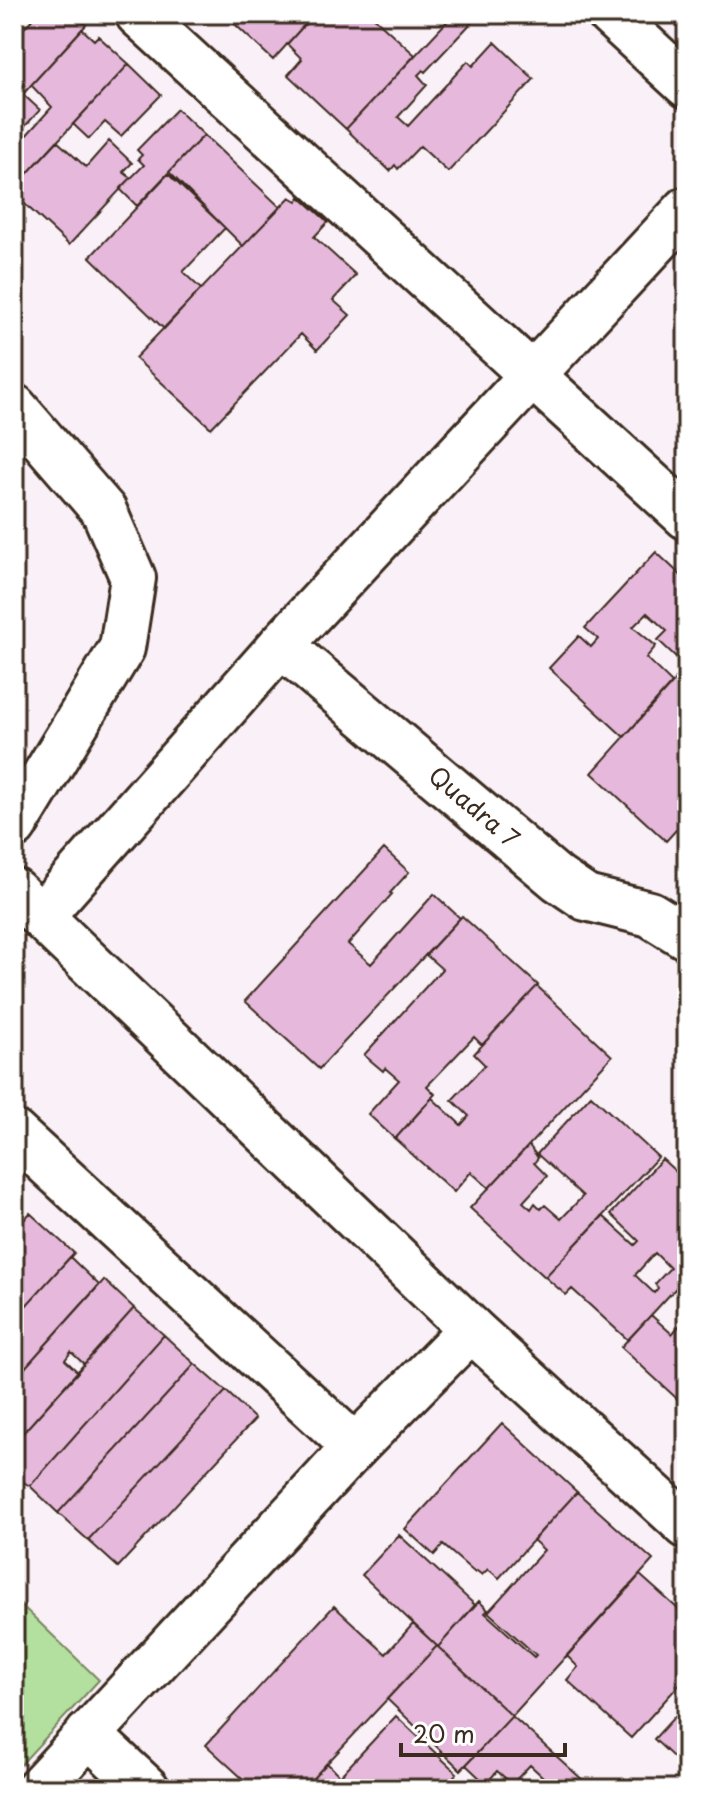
<svg xmlns="http://www.w3.org/2000/svg" width="701" height="1803" font-family="'Playpen Sans',sans-serif">
<style>
.green{fill:#b3e09e;stroke:#77855e;stroke-width:2}
.building{fill:#e6b9dc;stroke:#3b2a1e;stroke-width:2;fill-rule:evenodd}
.lines{fill:none;stroke-linecap:round;stroke-linejoin:round}
.street-casing{stroke:#3b2a1e;stroke-width:50}
.street{stroke:#fff;stroke-width:44}
.labels{text-anchor:middle;stroke-width:6;stroke-linejoin:round;paint-order:stroke}
.street-label{font-size:24px;fill:#3b2a1e;stroke:#fff}
</style>
<rect width="100%" height="100%" fill="#faf1f8"/>
<filter id="ink" filterUnits="userSpaceOnUse"><feTurbulence type="fractalNoise" baseFrequency=".0125" numOctaves="2"/><feDisplacementMap in="SourceGraphic" scale="16" xChannelSelector="R" yChannelSelector="G"/><feConvolveMatrix kernelMatrix="1 2 1 2 8 2 1 2 1" color-interpolation-filters="sRGB"/></filter>
<g filter="url(#ink)">
<path class="green" d="M 14,1598 L 99,1680 L 14,1772 Z"/>
<path class="building" d="M 37,14 L 74,14 L 86,25 L 23,94 L 14,86 L 14,39 Z
M 224,14 L 275,14 L 284,23 L 292,14 L 298,14 L 307,22 L 273,60 Z
M 314,14 L 370,14 L 415,55 L 346,129 L 288,75 L 302,59 L 287,44 Z
M 454,14 L 467,14 L 474,20 L 425,72 L 423,70 L 418,75 L 427,85 L 398,117 L 408,126 L 468,61 L 473,66 L 495,42 L 534,79 L 448,172 L 420,146 L 398,169 L 395,165 L 390,171 L 346,129 Z
M 82,29 L 94,40 L 98,36 L 129,64 L 14,188 L 14,149 L 52,107 L 31,85 Z
M 129,64 L 161,95 L 121,136 L 105,122 L 89,139 L 73,124 Z
M 14,86 L 40,110 L 14,138 Z
M 177,109 L 204,135 L 137,206 L 120,189 L 144,165 L 138,159 L 142,155 L 137,150 Z
M 204,135 L 280,207 L 243,246 L 169,172 Z
M 57,141 L 86,167 L 109,141 L 132,163 L 123,172 L 131,178 L 69,245 L 14,194 L 14,188 Z
M 168,174 L 225,228 L 183,272 L 201,289 L 164,329 L 90,257 Z
M 290,197 L 297,201 L 300,197 L 328,222 L 314,237 L 356,275 L 333,300 L 350,315 L 317,350 L 301,334 L 211,428 L 135,358 Z
M 656,552 L 687,581 L 687,644 L 676,657 L 658,640 L 667,631 L 647,613 L 633,627 L 656,646 L 646,658 L 672,683 L 624,737 L 549,668 L 579,636 L 591,647 L 598,639 L 585,628 Z
M 687,667 L 687,818 L 666,841 L 592,773 Z
M 384,849 L 409,872 L 390,893 L 392,894 L 348,944 L 371,964 L 434,894 L 460,918 L 319,1069 L 245,1001 Z
M 462,916 L 538,985 L 482,1045 L 474,1037 L 427,1086 L 435,1094 L 395,1139 L 368,1114 L 399,1080 L 385,1068 L 383,1071 L 364,1055 L 442,969 L 426,955 Z
M 537,986 L 612,1056 L 489,1188 L 471,1172 L 454,1192 L 395,1139 L 432,1098 L 461,1125 L 469,1116 L 452,1100 L 485,1065 L 474,1054 Z
M 591,1095 L 658,1157 L 545,1277 L 470,1208 L 529,1145 L 538,1158 L 534,1163 L 547,1176 L 523,1202 L 531,1209 L 535,1203 L 541,1209 L 545,1205 L 561,1219 L 583,1196 L 537,1154 Z
M 662,1159 L 687,1182 L 687,1276 L 628,1340 L 572,1289 L 566,1295 L 545,1277 L 603,1216 L 635,1245 L 639,1241 L 611,1214 ZM 655,1253 L 670,1268 L 655,1284 L 658,1288 L 654,1293 L 635,1275 Z
M 30,1213 L 74,1253 L 14,1319 L 14,1231 Z
M 70,1257 L 99,1285 L 14,1380 L 14,1319 Z
M 104,1280 L 134,1308 L 84,1364 L 71,1352 L 65,1360 L 78,1372 L 14,1443 L 14,1380 Z
M 134,1308 L 164,1335 L 30,1486 L 25,1483 L 14,1472 L 14,1443 Z
M 651,1315 L 672,1334 L 687,1317 L 687,1408 L 621,1347 Z
M 164,1335 L 195,1364 L 58,1513 L 30,1486 Z
M 195,1364 L 226,1391 L 88,1540 L 58,1513 Z
M 226,1391 L 255,1419 L 118,1567 L 88,1540 Z
M 502,1423 L 577,1492 L 499,1578 L 488,1569 L 482,1575 L 477,1571 L 475,1573 L 443,1545 L 434,1555 L 405,1529 Z
M 577,1492 L 653,1560 L 512,1716 L 438,1647 L 479,1601 L 488,1610 L 485,1613 L 534,1657 L 536,1655 L 488,1612 L 544,1550 L 533,1540 Z
M 399,1535 L 475,1605 L 438,1647 L 362,1575 Z
M 640,1575 L 687,1617 L 687,1676 L 631,1738 L 567,1680 L 578,1667 L 567,1656 Z
M 334,1606 L 386,1654 L 413,1624 L 437,1646 L 303,1789 L 254,1789 L 206,1745 Z
M 437,1646 L 512,1716 L 461,1770 L 387,1699 Z
M 687,1703 L 687,1770 L 654,1739 Z
M 396,1716 L 457,1773 L 443,1789 L 303,1789 L 327,1763 L 340,1776 Z
M 512,1716 L 585,1782 L 578,1789 L 546,1789 L 539,1782 L 544,1778 L 530,1765 L 512,1784 L 497,1771 L 486,1784 L 466,1765 Z"/>
<g class="lines">
<defs>
<g id="street">
<path d="M 138,14 L 687,517"/>
<path d="M 610,14 L 687,85"/>
<path d="M 14,407 L 104,511 L 133,578 L 122,648 L 14,826"/>
<path id="s1" d="M 281,645 L 558,879 L 586,898 L 650,914 L 687,937"/>
<path d="M 14,891 L 471,1329 L 687,1526"/>
<path d="M 41,916 L 281,645 L 687,209"/>
<path d="M 14,1133 L 355,1447"/>
<path d="M 88,1734 L 147,1789"/>
<path d="M 38,1789 L 355,1447 L 471,1329"/>
</g>
</defs>
<use href="#street" class="street-casing"/>
<use href="#street" class="street"/>
</g>
</g>
<g class="labels">
<g class="street-label">
<text dy="8" stroke="none"><textPath href="#s1" startOffset="252">Quadra 7</textPath></text>
</g>
</g>
<rect width="701" height="1803" fill="none" stroke="#fff" stroke-width="48"/>
<rect x="24" y="24" width="653" height="1755" fill="none" stroke="#3b2a1e" stroke-width="3" filter="url(#ink)"/>
<path d="M401 1743v12h164v-12" fill="none" stroke="#3b2a1e" stroke-width="4"/>
<text x="413" y="1743" font-size="24" fill="#3b2a1e" stroke="#ffffff" stroke-width="6" paint-order="stroke">20 m</text>
</svg>
